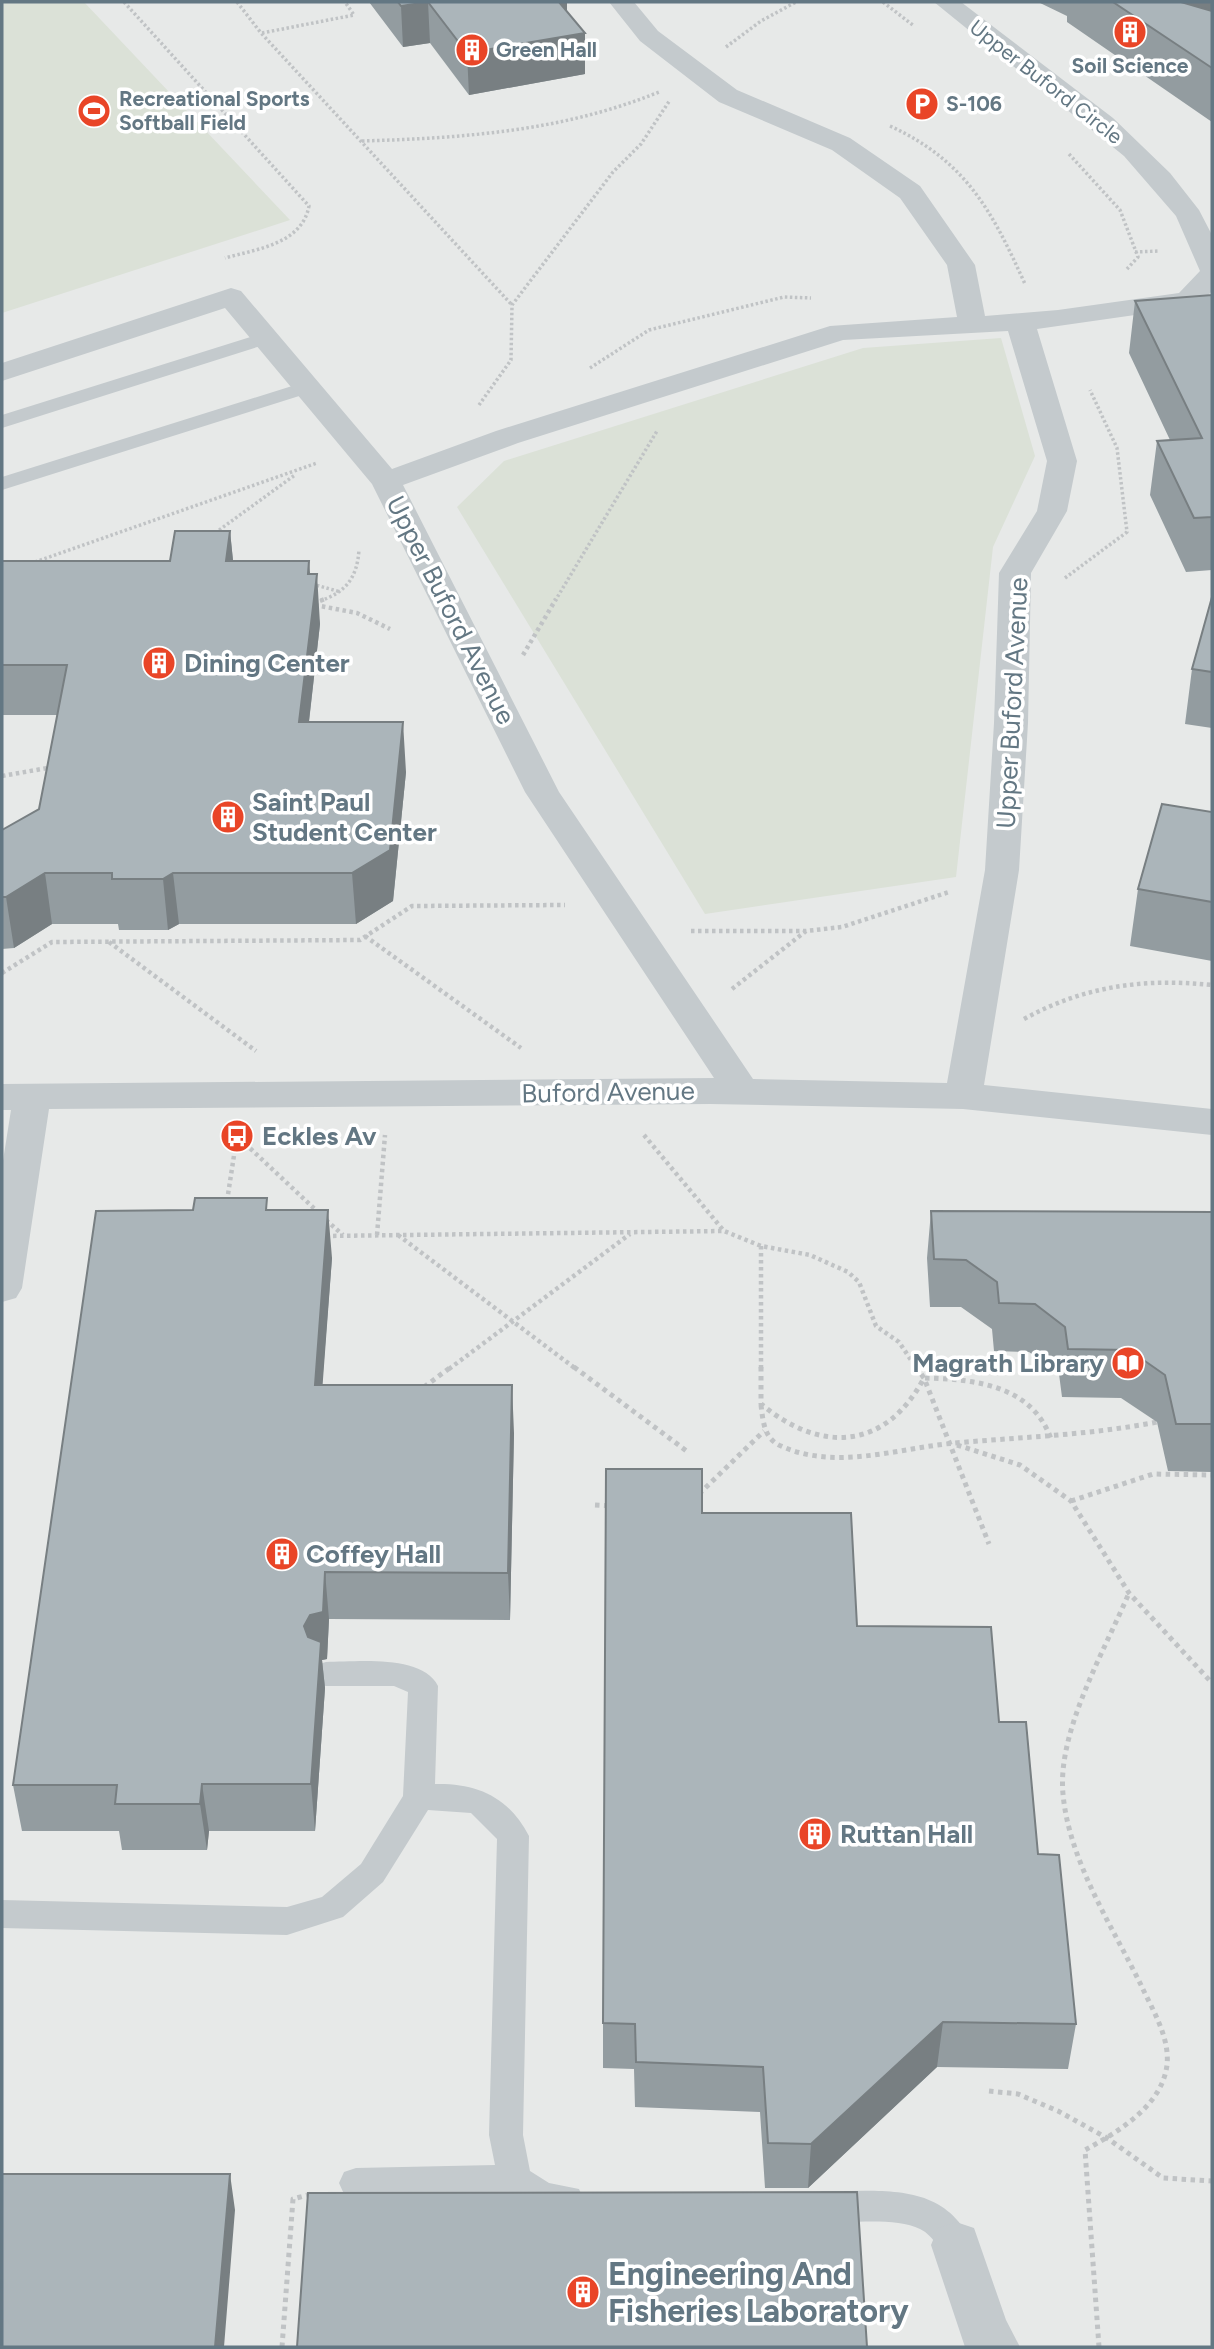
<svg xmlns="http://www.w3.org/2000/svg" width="1214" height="2349" font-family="Figtree,sans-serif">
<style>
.built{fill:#e7e9e8}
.green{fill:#dbe1d7}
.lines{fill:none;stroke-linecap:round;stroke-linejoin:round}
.path-far2{stroke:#c0c3c5;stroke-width:3.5;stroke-dasharray:2.5 2.5;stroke-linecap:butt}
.path-far1{stroke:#c0c3c5;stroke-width:4.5;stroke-dasharray:3.5 3.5;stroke-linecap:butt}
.path{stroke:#c0c3c5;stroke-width:5;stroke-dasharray:4.5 4.5;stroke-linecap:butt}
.service{fill:#c4cacd;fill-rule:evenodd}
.minor{fill:#c4cacd;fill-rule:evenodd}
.wall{fill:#939ca0}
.shaded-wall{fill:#787f82}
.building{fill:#abb5ba;stroke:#787f82;stroke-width:2}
.labels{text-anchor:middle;stroke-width:7;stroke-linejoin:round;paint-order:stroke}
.far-poi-label{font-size:21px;font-weight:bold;fill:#637783;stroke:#fff;text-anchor:start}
.far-street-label{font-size:21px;fill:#637783;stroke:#fff}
.street-label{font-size:26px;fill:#637783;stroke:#fff}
.poi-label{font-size:26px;font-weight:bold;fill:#637783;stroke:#fff;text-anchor:start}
.near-poi-label{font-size:32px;font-weight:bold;fill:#637783;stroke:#fff;text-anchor:start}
</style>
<rect width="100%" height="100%" fill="#f9f9f7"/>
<path class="built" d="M 2,2 L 1212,2 L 1212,2347 L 2,2347 Z"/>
<path class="green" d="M 2,2 L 84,2 L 290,220 L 2,313 Z
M 1001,338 L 1035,456 L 993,547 L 956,877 L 705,914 L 457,507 L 504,461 L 863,348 Z"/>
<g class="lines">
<path class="path-far2" d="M 124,2 L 309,206 C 302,244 257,249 225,258
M 237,2 L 261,33 L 512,305
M 883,2 L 914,26
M 262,33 L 354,15 L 345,2
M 726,47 L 761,21 L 796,2
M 890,126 C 966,161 992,211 1025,284
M 362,141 C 465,138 563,131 659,92
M 1069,154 L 1120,210 L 1138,257 L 1127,269
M 1135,252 L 1159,251
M 590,368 L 649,330 L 784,297 L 811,298
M 479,405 L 511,360 L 512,305 L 613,172 L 641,144 L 670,100
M 215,533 L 295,475
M 35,562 L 317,463
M 1065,578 L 1127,532 L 1117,448 L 1090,390
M 312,584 L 341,592
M 320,601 C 346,592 357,578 359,550
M 555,601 L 657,431"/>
<path class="path-far1" d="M 314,603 L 325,599
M 315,605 L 357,613 L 390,629
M 523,655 L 556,599
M 2,776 L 53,767
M 691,931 L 806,931 L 842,927 L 949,892
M 365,936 L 521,1048
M 109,942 L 256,1051
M 2,973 L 52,942 L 360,940 L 412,906 L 565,905
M 732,989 L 806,931
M 1024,1019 C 1084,986 1144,978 1212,985
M 644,1135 L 724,1231 L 761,1246 L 810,1255 L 848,1272 L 859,1282 L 876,1326 L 899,1342 L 917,1369
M 227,1201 L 237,1136 L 320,1214
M 326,1220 L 343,1235
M 377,1235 L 385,1135
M 398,1235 L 576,1369
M 326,1236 L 724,1231
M 761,1246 L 761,1369
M 449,1369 L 630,1234"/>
<path class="path" d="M 574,1367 L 688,1452
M 761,1367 L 761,1404 C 821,1454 886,1450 924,1378 C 974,1379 1032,1385 1051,1439
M 916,1367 L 924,1378 L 989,1544
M 424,1387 L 451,1367
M 761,1405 C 763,1421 764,1439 781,1446 C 836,1471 898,1448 955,1443 C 1023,1437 1090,1435 1157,1422
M 957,1445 L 1020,1465 L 1071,1501 L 1129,1593 L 1212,1683
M 699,1494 L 764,1431
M 1071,1501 L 1153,1474 L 1212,1475
M 595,1505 L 612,1506
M 989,2091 L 1018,2094 L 1058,2111 L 1107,2138 L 1163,2178 L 1212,2181
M 282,2347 L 293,2199 L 311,2194
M 1099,2347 L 1085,2150 C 1118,2132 1162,2106 1167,2065 C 1170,2037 1152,2009 1141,1985 C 1112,1926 1069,1861 1063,1794 C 1057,1731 1105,1650 1129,1593"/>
<path class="service" d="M 266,332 L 273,334 L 276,338 L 273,342 L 2,428 L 2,415 Z
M 308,381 L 318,387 L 315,391 L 2,490 L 2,477 Z
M 326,1662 C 357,1662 422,1654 438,1686 L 435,1784 C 477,1783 509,1797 529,1836 L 523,2135 L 530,2171 L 549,2183 L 579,2189 L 584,2200 L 579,2211 L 567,2216 L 544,2214 L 510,2196 L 356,2198 L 344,2194 L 339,2183 L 344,2172 L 356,2168 L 495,2165 L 489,2135 L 497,1839 L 471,1813 L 428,1810 L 383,1882 L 343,1917 L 287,1935 L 2,1928 L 2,1900 L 287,1907 L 322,1897 L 361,1864 L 403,1796 L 408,1692 L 394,1686 L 326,1686 L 315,1683 L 311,1674 L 315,1665 Z
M 822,2191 C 882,2192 944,2180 973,2245 L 968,2256 L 956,2261 C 939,2254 935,2236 920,2229 C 896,2217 849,2223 822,2223 L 810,2218 L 805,2207 L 810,2196 Z"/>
<path class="minor" d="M 609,2 L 634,2 L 658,31 L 737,90 L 850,138 L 920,186 L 975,265 L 985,316 L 1058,310 L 1179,293 L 1200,271 L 1176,216 L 1124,156 L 934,2 L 961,2 L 1113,118 L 1170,173 L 1199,210 L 1212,235 L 1212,291 L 1198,306 L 1037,329 L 1077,461 L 1067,511 L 1031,573 L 1028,723 L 1019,870 L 984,1085 L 1212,1109 L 1212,1135 L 963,1109 L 710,1104 L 49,1109 L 22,1288 L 16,1298 L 2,1302 L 2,1167 L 11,1110 L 2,1110 L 2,1084 L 714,1078 L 525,792 L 372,484 L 225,308 L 2,381 L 2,363 L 231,288 L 241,291 L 392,469 L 496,431 L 830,326 L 957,317 L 947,265 L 900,198 L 832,150 L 719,102 L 640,41 ZM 1008,331 L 1047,461 L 1037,511 L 999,573 L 994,723 L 985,870 L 947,1083 L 753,1079 L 559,792 L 403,485 L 518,443 L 843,340 Z
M 956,2222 L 974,2228 L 1006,2320 L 1020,2347 L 965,2347 L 931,2245 L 938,2228 Z"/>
</g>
<path class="wall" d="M 369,2 L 567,2 L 567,12 L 585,33 L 585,74 L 469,95 L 430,43 L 403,47 Z
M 1038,2 L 1212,2 L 1212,122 L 1067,22 L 1067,16 Z
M 1212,295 L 1212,570 L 1186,572 L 1150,495 L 1157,441 L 1170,440 L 1129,353 L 1135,301 Z
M 230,531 L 233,561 L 310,574 L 320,624 L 309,722 L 406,772 L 393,901 L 356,924 L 179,924 L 168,930 L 119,930 L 118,924 L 52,924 L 14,948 L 2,949 L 2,830 L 39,809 L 57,715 L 2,715 L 2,561 L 170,561 Z
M 1212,597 L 1212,728 L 1185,724 L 1192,669 Z
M 1212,812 L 1212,961 L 1130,946 L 1138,889 Z
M 268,1210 L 332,1258 L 322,1385 L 514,1433 L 510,1620 L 329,1619 L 327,1659 L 322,1660 L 325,1688 L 315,1831 L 209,1831 L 207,1850 L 122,1850 L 119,1831 L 22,1831 L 13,1785 Z
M 931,1211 L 1212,1212 L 1212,1472 L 1168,1471 L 1157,1422 L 1121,1398 L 1062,1397 L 1059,1374 L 1029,1352 L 994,1351 L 992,1329 L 961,1307 L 930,1307 L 927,1258 Z
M 702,1513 L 857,1626 L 999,1722 L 1038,1854 L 1076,2024 L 1068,2069 L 937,2067 L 808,2188 L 765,2188 L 760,2112 L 635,2107 L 634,2069 L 603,2068 L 603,2023 Z"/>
<path class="shaded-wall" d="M 428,2 L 430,43 L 403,47 L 401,6 Z
M 543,2 L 567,2 L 567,19 Z
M 1160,2 L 1212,2 L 1212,28 Z
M 585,33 L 585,74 L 469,95 L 467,53 Z
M 230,531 L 235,580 L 226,561 Z
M 309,561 L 313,609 L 317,574 L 320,624 L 303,773 L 299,722 Z
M 403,722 L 406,772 L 393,901 L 356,924 L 352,873 Z
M 45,873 L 52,924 L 14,948 L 6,897 Z
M 173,873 L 179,924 L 168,930 L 163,879 Z
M 328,1210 L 332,1258 L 319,1433 L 315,1385 Z
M 512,1385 L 514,1433 L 510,1620 L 508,1573 Z
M 325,1572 L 329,1619 L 327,1659 L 322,1660 L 325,1688 L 315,1831 L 311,1784 L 314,1662 L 304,1626 Z
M 202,1784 L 209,1831 L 207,1850 L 200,1804 Z
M 943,2022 L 937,2067 L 808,2188 L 811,2144 Z
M 230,2174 L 235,2210 L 224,2347 L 215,2347 Z"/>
<path class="building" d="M 398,2 L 428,2 L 401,6 Z
M 428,2 L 559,2 L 585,33 L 467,53 Z
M 1113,2 L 1181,2 L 1212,11 L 1212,68 Z
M 1212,295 L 1212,517 L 1194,518 L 1157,441 L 1202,438 L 1135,301 Z
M 175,531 L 230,531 L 226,561 L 309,561 L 308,574 L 317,574 L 299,722 L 403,722 L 390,850 L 352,873 L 173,873 L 163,879 L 112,879 L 112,873 L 45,873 L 6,897 L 2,897 L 2,830 L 39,809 L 67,665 L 2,665 L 2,561 L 170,561 Z
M 1212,597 L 1212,672 L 1192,669 Z
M 1162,804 L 1212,812 L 1212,902 L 1138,889 Z
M 195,1198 L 267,1198 L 266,1210 L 328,1210 L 315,1385 L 512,1385 L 508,1573 L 325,1572 L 323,1612 L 310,1615 L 304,1626 L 308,1637 L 321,1642 L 311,1784 L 202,1784 L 200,1804 L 115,1804 L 117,1785 L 13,1785 L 96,1211 L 193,1210 Z
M 931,1211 L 1212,1212 L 1212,1424 L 1176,1424 L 1165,1375 L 1129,1350 L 1068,1349 L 1065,1327 L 1035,1304 L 999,1303 L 997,1282 L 966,1260 L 934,1259 Z
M 606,1469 L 702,1469 L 702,1513 L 851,1513 L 857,1626 L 991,1627 L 999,1722 L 1026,1722 L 1038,1854 L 1059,1855 L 1076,2024 L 943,2022 L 811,2144 L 768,2143 L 763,2067 L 636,2062 L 635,2024 L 603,2023 Z
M 2,2174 L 230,2174 L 215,2347 L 2,2347 Z
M 857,2192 L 867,2347 L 297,2347 L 308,2193 Z"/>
<defs>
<symbol id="building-disc" viewBox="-11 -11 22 22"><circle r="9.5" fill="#e94527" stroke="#fff"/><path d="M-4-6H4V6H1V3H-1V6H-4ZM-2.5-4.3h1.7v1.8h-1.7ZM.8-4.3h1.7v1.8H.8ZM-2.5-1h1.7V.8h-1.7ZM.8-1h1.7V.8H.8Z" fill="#fff"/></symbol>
<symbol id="parking-disc" viewBox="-11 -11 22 22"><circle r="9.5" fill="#e94527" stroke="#fff"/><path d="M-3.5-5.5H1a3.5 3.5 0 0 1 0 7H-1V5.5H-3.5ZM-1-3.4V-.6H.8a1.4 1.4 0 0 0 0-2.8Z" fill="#fff"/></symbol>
<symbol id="stadium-disc" viewBox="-11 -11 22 22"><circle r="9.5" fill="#e94527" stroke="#fff"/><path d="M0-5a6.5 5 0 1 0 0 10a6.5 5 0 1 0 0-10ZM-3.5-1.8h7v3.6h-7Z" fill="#fff"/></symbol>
<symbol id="bus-disc" viewBox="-11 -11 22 22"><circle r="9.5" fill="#e94527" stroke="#fff"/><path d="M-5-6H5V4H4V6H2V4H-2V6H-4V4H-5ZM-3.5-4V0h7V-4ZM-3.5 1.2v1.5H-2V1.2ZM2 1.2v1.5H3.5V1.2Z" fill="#fff"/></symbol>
<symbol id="library-disc" viewBox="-11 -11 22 22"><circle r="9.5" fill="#e94527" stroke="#fff"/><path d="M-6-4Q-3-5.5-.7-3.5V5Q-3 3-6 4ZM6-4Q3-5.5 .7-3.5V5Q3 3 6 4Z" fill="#fff"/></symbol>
</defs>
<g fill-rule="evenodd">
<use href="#building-disc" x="1111" y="13" width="38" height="38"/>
<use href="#building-disc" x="453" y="31" width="38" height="38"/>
<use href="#parking-disc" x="903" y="85" width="38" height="38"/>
<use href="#stadium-disc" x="75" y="92" width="38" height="38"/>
<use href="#building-disc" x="140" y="644" width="38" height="38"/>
<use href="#building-disc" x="209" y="798" width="38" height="38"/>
<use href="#bus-disc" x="218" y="1117" width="38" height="38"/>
<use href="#library-disc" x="1109" y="1344" width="38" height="38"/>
<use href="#building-disc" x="263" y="1535" width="38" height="38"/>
<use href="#building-disc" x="796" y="1815" width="38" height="38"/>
<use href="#building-disc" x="564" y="2273" width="38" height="38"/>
</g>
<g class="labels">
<g class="far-poi-label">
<text x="496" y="57">Green Hall</text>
<text x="1130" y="73" text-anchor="middle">Soil Science</text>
<text x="119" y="106">Recreational Sports<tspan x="119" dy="24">Softball Field</tspan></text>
<text x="946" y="111">S-106</text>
</g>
<g class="far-street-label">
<text transform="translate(1046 82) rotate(38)" y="7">Upper Buford Circle</text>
</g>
<g class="street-label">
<text transform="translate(451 610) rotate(63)" y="9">Upper Buford Avenue</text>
<text transform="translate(1012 703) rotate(-87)" y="9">Upper Buford Avenue</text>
<text transform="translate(608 1092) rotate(-1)" y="9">Buford Avenue</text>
</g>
<g class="poi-label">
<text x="184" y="672">Dining Center</text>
<text x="252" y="811">Saint Paul<tspan x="252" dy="30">Student Center</tspan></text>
<text x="262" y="1145">Eckles Av</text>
<text x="1104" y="1372" text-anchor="end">Magrath Library</text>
<text x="306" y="1563">Coffey Hall</text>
<text x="840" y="1843">Ruttan Hall</text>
</g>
<g class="near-poi-label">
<text x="608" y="2285">Engineering And<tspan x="608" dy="37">Fisheries Laboratory</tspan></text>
</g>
</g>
<rect width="1214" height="2349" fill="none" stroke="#637783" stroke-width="7"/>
</svg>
